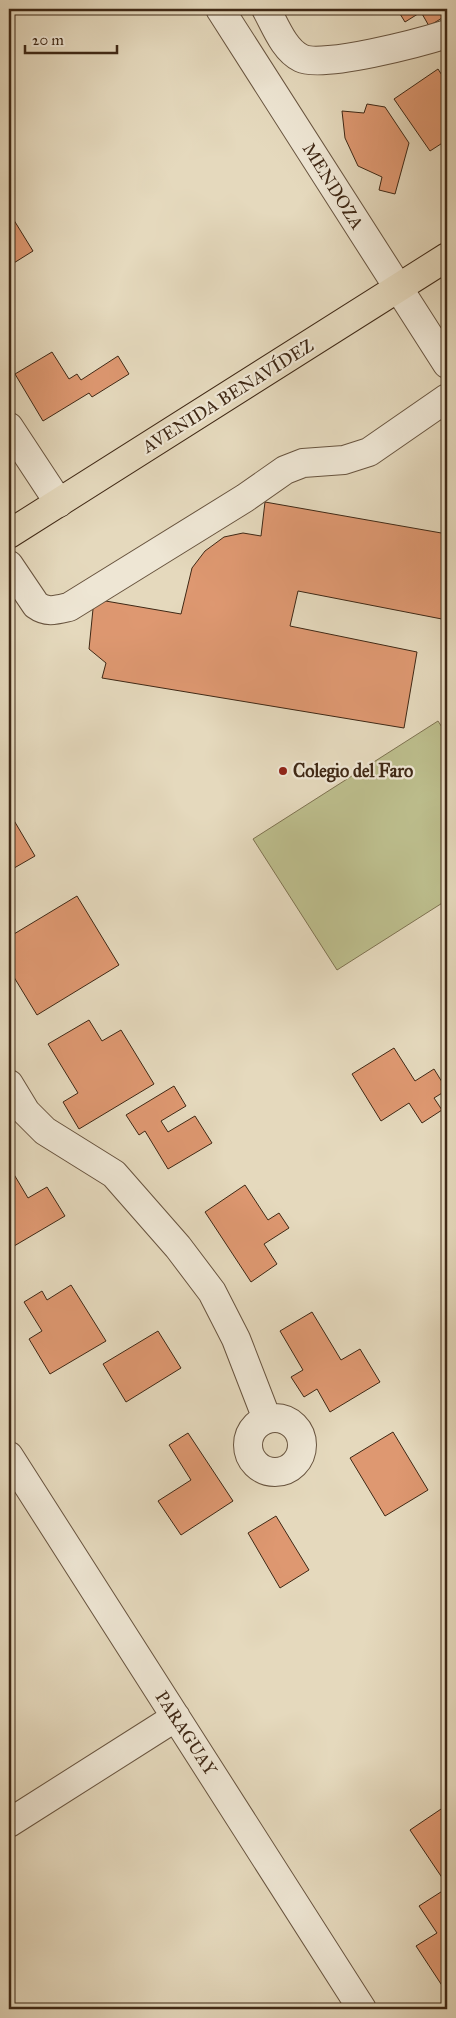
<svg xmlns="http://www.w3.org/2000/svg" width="456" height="2018" font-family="'IM FELL Great Primer',serif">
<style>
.green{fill:#bcbd8c;stroke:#7e7250}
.building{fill:#de9871;stroke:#3f2815}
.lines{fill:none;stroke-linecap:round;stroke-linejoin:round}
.minor-casing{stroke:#68543f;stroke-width:30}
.major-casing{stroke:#3f2815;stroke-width:30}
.minor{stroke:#eee6d4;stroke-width:28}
.major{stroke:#e5d9bd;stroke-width:28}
.poi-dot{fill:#8f2418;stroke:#eee6d4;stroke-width:2}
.labels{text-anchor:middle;stroke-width:4.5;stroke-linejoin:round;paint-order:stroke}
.street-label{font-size:18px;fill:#3f2815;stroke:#eee6d4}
.poi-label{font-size:18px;font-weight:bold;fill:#3f2815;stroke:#eee6d4;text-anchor:start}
</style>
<rect width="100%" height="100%" fill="#e5d9bd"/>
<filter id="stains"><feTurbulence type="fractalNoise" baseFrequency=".004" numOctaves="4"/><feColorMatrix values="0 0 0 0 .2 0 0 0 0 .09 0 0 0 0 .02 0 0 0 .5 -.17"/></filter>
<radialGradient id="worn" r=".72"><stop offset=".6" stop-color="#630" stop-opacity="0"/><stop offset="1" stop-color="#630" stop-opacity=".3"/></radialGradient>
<path class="green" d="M 438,721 L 447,735 L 447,900 L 337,970 L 253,839 Z"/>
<path class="building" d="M 397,9 L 447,9 L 447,15 L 429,26 L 421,12 L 405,22 Z
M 438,69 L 447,83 L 447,140 L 430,151 L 394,99 Z
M 367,104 L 385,107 L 409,143 L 395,194 L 379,190 L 382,177 L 358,166 L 345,138 L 342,111 L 364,113 Z
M 12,217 L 33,251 L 9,266 L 9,219 Z
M 52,352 L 69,379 L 77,374 L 81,380 L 118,356 L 129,374 L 92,397 L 89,393 L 43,421 L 15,374 Z
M 265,502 L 447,534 L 447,620 L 298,591 L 290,626 L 417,652 L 404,728 L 102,678 L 106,663 L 89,649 L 94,599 L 181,614 L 192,568 L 205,551 L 224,537 L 243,533 L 261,536 Z
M 9,812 L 35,856 L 9,871 Z
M 77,896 L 119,965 L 37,1015 L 9,969 L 9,937 Z
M 89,1020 L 102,1041 L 121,1030 L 154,1084 L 79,1129 L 63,1102 L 78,1093 L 48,1044 Z
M 394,1048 L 415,1081 L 434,1069 L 447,1090 L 434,1098 L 442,1110 L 422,1123 L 409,1103 L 381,1121 L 352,1074 Z
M 174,1086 L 186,1106 L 161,1121 L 168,1132 L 195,1116 L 212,1143 L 168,1169 L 145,1131 L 139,1135 L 126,1115 Z
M 9,1166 L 28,1198 L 47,1187 L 65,1216 L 9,1249 Z
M 245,1185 L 268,1220 L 279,1213 L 289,1228 L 264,1244 L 277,1264 L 251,1282 L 205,1212 Z
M 71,1285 L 106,1341 L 50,1374 L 29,1339 L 42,1331 L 24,1302 L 42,1291 L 47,1300 Z
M 312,1312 L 341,1360 L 360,1349 L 380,1382 L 330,1412 L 317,1389 L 304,1397 L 291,1377 L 303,1370 L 280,1331 Z
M 158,1331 L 181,1368 L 126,1402 L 103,1364 Z
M 393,1432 L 428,1490 L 385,1516 L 350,1458 Z
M 188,1433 L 233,1501 L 181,1535 L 158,1501 L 191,1480 L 169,1445 Z
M 276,1516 L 309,1570 L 280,1588 L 248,1533 Z
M 447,1805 L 447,1885 L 410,1830 Z
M 444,1890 L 447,1895 L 447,1984 L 443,1987 L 416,1946 L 437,1933 L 419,1906 Z"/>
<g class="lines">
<defs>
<path id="minor" d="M 220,9 L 447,364
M 266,9 C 275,25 284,50 301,58 C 322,69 422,42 447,34
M 9,427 L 59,503
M 9,565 L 36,605 C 47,613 56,610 69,607 L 245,498 L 285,470 L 303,463 L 344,460 L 369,452 L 447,398
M 9,1084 L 26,1112 L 45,1131 L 114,1174 L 178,1247 L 212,1292 L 236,1339 L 267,1419
M248 1445a27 27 0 1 1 54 0a27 27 0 1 1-54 0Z
M 9,1456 L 362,2009
M 9,1823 L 176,1717"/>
<path id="major" d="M 9,534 L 447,257"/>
</defs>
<use href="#minor" class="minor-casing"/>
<use href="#major" class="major-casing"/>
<use href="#minor" class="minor"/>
<use href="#major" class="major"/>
</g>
<circle class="poi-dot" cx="283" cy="771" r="5"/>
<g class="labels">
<g class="street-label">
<text transform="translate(333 186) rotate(58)" y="6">MENDOZA</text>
<text transform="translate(228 396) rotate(-32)" y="6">AVENIDA BENAVÍDEZ</text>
<text transform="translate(186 1733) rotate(57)" y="6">PARAGUAY</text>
</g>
<g class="poi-label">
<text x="293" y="777">Colegio del Faro</text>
</g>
</g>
<rect width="456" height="2018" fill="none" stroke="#e5d9bd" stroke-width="30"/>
<rect x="10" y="10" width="436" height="1998" fill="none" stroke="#3f2815" stroke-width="2.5"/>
<rect x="15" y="15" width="426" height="1988" fill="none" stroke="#3f2815"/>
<path d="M25 45v8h92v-8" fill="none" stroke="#3f2815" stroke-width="2.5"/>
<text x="32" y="45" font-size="15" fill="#3f2815" stroke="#eee6d4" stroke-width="4" paint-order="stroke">20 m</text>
<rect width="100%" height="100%" filter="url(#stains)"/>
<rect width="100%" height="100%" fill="url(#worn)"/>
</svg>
